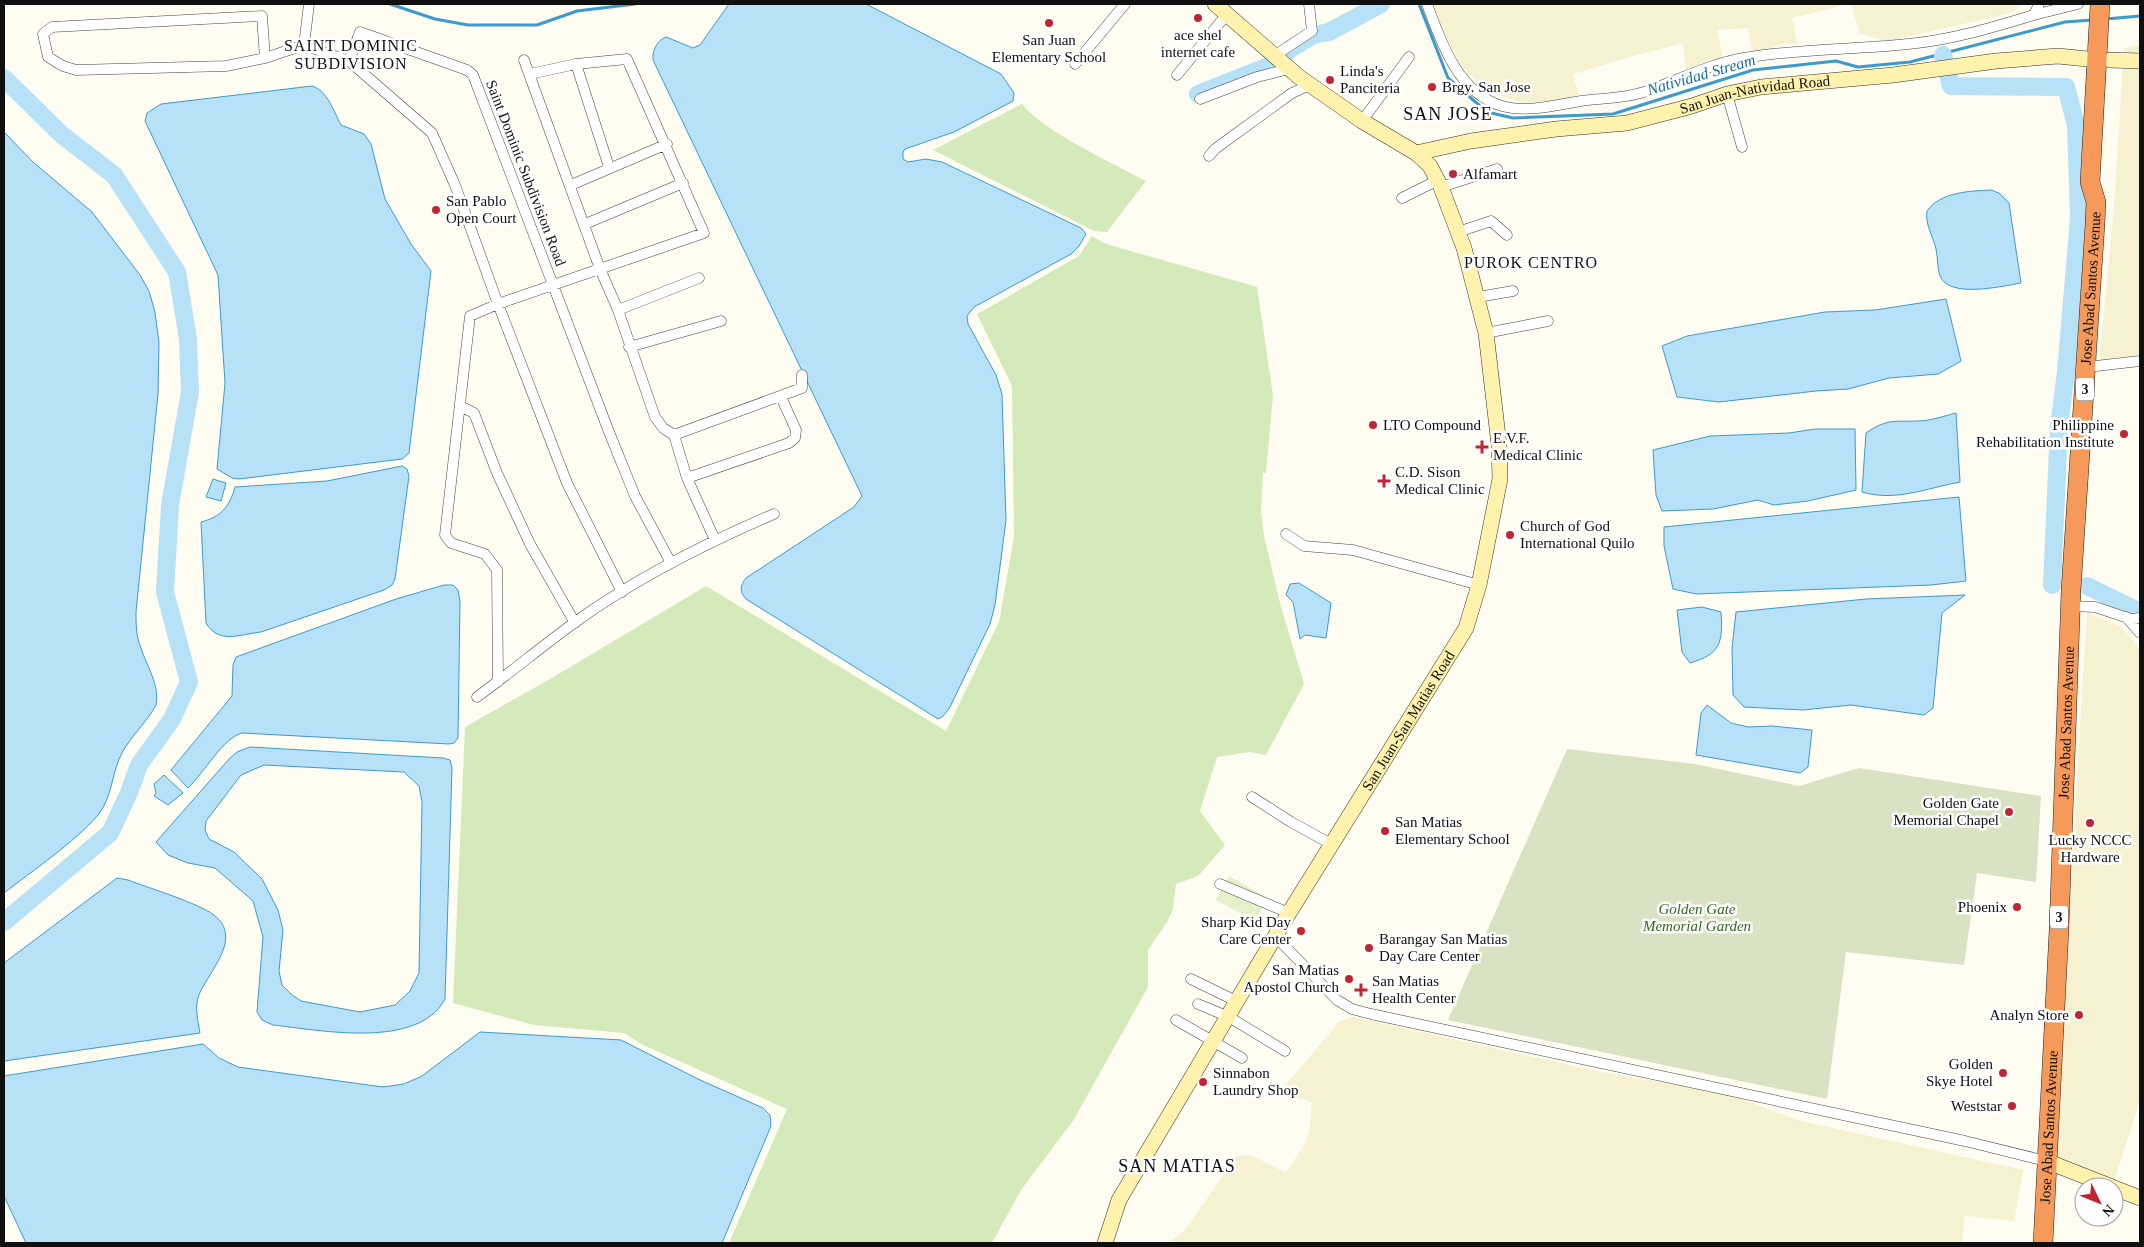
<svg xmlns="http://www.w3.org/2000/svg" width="2144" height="1247" font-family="'Times New Roman',serif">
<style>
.farmland{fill:#f5f1d1}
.green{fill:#d5eaba}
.cemetery{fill:#d9e2c2}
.pitch{fill:#e6f1cc}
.water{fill:#b6e1f7;stroke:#3c9bce;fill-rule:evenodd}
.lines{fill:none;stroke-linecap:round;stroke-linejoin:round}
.stream{stroke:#3c9bce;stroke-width:3}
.river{stroke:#b6e1f7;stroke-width:18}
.street-casing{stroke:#424242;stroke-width:11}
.secondary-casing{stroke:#313131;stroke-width:16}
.highway-casing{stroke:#202020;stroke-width:20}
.street{stroke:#fff;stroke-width:10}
.secondary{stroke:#fff2ad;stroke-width:15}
.highway{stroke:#f59a5a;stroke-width:19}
.poi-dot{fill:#c12534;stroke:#fff;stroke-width:2}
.labels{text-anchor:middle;stroke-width:5;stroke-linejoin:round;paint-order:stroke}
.shield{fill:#fff;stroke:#575757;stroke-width:1}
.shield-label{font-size:14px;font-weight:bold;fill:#0f0f0f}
.poi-label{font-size:15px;fill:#0f0f0f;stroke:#fff;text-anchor:start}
.street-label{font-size:15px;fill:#0f0f0f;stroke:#fff}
.park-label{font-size:15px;font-style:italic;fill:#31681e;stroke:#fff}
.neighbourhood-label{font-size:16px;letter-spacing:1px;fill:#0f0f0f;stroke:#fff}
.water-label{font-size:16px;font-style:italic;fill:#176ca3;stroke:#fff}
.quarter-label{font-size:18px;letter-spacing:1px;fill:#0f0f0f;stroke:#fff}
</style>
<rect width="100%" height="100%" fill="#fffcf1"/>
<path class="farmland" d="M 1431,4 L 1848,4 L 1792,18 L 1797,44 L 1783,44 L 1753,54 L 1748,28 L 1717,30 L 1723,59 L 1686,71 L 1683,43 L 1637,55 L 1573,74 L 1579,97 L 1548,104 L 1522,103 L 1486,90 L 1459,63 Z
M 1851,4 L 2023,4 L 2011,13 L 1889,41 L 1860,34 Z
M 2140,45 L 2140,360 L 2099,364 L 2114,208 L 2124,48 Z
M 2087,612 L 2122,627 L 2140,650 L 2140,1100 L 2114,1182 L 2054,1163 Z
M 1354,1017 L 1601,1072 L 1726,1093 L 1797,1120 L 2023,1170 L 2014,1221 L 1964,1216 L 1962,1243 L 1169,1243 L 1185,1230 L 1237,1156 L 1251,1155 L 1286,1173 L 1305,1144 L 1309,1133 L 1312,1102 L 1279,1093 L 1340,1021 Z"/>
<path class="green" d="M 1022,104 C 1043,131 1114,164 1146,181 L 1107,232 L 1094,231 L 933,150 Z
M 1092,236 L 1106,244 L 1257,287 L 1273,395 L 1266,473 L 1263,473 L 1261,511 L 1264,536 L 1281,607 L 1304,684 L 1266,755 L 1250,752 L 1217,757 L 1200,811 L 1225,845 L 1198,876 L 1176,884 L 1173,909 L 1167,922 L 1148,950 L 1148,987 L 1073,1121 L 1021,1190 L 992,1243 L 729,1243 L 787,1109 L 643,1045 L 624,1033 L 534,1025 L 453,1003 L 465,727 L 550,679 L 706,586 L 946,731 L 999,622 L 1014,537 L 1012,386 L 977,314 L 1079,256 Z"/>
<path class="cemetery" d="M 1567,749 L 1695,764 L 1799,786 L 1859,768 L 2041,796 L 2036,882 L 1977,873 L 1964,965 L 1846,952 L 1827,1099 L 1448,1020 Z"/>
<path class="pitch" d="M 1229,876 L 1268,898 L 1255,921 L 1216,900 Z"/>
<path class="water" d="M 729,4 L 866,4 L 1001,74 L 1014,93 L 1013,101 L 954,132 L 905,149 L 903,152 L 903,159 L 908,162 L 926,159 L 942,162 L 1081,228 L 1086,234 L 1079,246 L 1071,254 L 974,307 L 967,316 L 968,324 L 996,375 L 1002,394 L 1006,520 L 995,605 L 990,624 L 949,709 L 942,717 L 938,719 L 746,599 C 739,591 740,586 746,578 L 854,507 L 862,496 L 653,60 C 652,51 657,40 666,37 L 693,48 L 700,45 Z
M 312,86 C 327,90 334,112 341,125 L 364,134 L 371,144 L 385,199 L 411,244 L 431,271 L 409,453 L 402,459 L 239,479 L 232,478 L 217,469 L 225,383 L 218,275 L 145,121 L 147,113 L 161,104 Z
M 4,132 L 33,162 L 92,212 L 140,275 L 149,291 L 155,312 L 159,343 L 158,394 L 136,612 C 136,624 136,636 141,648 C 147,667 160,685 156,705 C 147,722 132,735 123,751 C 111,772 113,797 98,815 C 75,842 32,871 4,893 Z
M 1991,190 L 1999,193 L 2009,203 L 2021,283 C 2003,286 1949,299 1940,276 C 1937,268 1938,258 1936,249 C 1933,236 1925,225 1927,211 C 1940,192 1970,191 1991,190 Z
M 1946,299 L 1961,361 L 1938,374 L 1889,378 L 1848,389 L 1816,391 L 1719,402 L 1677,397 L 1662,346 L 1687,336 L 1825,312 L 1875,310 Z
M 1956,413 L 1960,482 C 1927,488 1896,502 1862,492 L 1866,433 C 1888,418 1894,422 1918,421 C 1930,421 1944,416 1956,413 Z
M 1815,429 L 1855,429 L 1856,490 L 1808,501 L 1774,505 L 1758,500 L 1713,509 L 1662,511 L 1656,495 L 1653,450 L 1710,436 L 1789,433 Z
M 402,466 L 407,469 L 409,476 L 395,579 L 392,585 L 384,590 L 261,632 C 240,634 219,645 206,623 L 201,522 C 221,517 230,506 235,487 L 327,481 Z
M 213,479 L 226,483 L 221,501 L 206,497 Z
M 1959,497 L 1966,581 L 1931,585 L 1696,594 L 1673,589 L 1664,546 L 1664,527 Z
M 1299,583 L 1331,603 L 1326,638 L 1305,635 L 1300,639 L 1293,602 L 1286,595 L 1290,584 Z
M 444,585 L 453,585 L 458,590 L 460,601 L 458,738 L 454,743 L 449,744 L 242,733 C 223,738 204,773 188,788 L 171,770 L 232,696 L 233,665 L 236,657 L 396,599 Z
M 1965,595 L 1942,613 L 1933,708 L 1924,715 L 1851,705 L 1803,710 L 1744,707 L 1733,695 L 1732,648 L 1736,612 L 1866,599 Z
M 1702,607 L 1721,612 C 1723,642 1721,654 1690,663 L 1682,652 L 1677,610 Z
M 1707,705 L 1731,723 L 1748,727 L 1772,726 L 1812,730 L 1808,767 L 1800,773 L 1696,755 L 1701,713 Z
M 250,747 L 443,758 L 450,760 L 452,768 L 445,999 C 418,1050 320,1030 273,1025 L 262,1020 L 257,1012 L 263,937 L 253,901 L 215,868 L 188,863 L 168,855 L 156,842 L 229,759 L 237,752 ZM 264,765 L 404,772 L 419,786 L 422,802 L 419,973 L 410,991 L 395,1005 L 360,1012 L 301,1001 L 291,994 L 282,985 L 279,971 L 283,930 L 278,910 L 262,879 L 234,852 L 209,839 L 205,830 L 206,821 L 241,775 Z
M 164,775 L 183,793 L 168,805 L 154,796 L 156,793 L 154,784 Z
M 117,878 L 128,880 C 149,888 198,903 214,915 C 244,938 208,972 199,995 C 194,1007 198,1020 200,1033 L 4,1061 L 4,963 Z
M 480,1032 L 621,1040 L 698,1079 L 763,1108 L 770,1115 L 771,1126 L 722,1243 L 26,1243 L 4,1196 L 4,1076 L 203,1044 L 219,1058 L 238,1067 L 383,1087 L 404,1084 L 422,1076 Z"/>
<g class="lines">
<path class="stream" d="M 390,4 L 435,19 L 468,25 L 537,25 L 577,11 L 635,4
M 1419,4 L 1448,78 L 1487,112 L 1513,118 L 1613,114 L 1753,70 L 1836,61 L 1858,67 L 1910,62 L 2065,22 L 2092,20
M 2106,19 L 2140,16"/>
<path class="river" d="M 1943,55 L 1951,86 L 2066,87 L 2076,125 L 2079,218 L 2066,372 L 2059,426 L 2052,585
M 4,78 L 62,135 L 114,175 L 177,272 L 188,339 L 190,392 L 170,505 L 165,592 L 189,682 L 172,719 L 139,765 L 128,795 L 110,833 L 4,922
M 1198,94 L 1279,62 L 1290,49 L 1313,35 L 1329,32 L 1381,4
M 2087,586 L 2134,609 L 2140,618"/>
<defs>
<path id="street" d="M 1427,4 C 1441,42 1458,93 1502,106 C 1527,113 1556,105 1581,101 C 1602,98 1622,99 1644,92 C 1677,81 1709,64 1744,58 C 1801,48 1859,50 1917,43 C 1956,39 1996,26 2034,15 L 2039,4
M 2034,15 L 2078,4
M 304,45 L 309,4
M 1274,56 L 1312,31 L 1309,4
M 265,58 L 262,16 L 52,27 L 43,34 L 48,57 L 63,66 L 76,70 L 226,66 L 265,58 L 304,45 L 349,61 L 432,133 L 455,185 L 498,304 L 567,483 L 622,592
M 524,60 L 600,269 L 618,310 L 655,417 L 663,428 L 674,435 L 687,478 L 715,540
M 349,61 L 360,32 L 467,70 L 473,75 L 609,432 L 635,496 L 671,563
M 1075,64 L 1125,4
M 530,74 L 576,64
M 1177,75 L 1227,14
M 1727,94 L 1742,147
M 1200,99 L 1257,77 L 1289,69
M 1362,121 L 1409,57
M 1209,156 L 1215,149 L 1292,93 L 1310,85
M 571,185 L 667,144
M 1441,187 L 1497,169
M 1402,198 L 1438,180
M 585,224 L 683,183
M 1458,232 L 1491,221 L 1507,235
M 1478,297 L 1513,291
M 618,310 L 699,278
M 1486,333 L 1548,321
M 629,347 L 721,321
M 2087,367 L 2140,361
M 460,406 L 474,413 L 497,473 L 530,544 L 575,623
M 674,435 L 802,388 L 802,375
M 687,478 L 789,443 L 795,438 L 796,430 L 781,397
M 1286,534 L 1304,546 L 1353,550 L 1479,585
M 2071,606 L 2095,607 L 2131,619 L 2140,618
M 2126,617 L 2140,633
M 498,682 L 497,570 L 485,554 L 451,543 L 445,535 L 470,316 L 498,304 L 704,233 L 627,59 L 576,64 L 609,167
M 477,697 C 510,673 541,647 574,623 C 636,578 704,544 774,514
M 1252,797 L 1291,822 L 1331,844
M 1220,884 L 1289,913
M 1276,937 L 1337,1000 L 1352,1009 L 1371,1014 L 1965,1141 L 2046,1161
M 1191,979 L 1238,1002
M 1198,1004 L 1229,1017 L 1285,1051
M 1176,1020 L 1242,1058"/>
<g id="secondary">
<path d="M 2110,60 L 2140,61"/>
<path id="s1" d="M 1416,153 L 1471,141 L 1556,129 L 1627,123 L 1692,106 L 1727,94 L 1761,87 L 1893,75 L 1996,61 L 2058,56 L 2097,60"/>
<path d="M 2046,1161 L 2112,1187"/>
<path d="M 2114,1188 L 2140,1198"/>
<path id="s2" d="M 1105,1243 L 1119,1200 L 1289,913 L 1466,628 L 1479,585 L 1500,479 L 1499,445 L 1486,333 L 1464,248 L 1441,187 L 1430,166 L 1416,153 L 1362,121 L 1299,77 L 1215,4"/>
</g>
<g id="highway">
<path id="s3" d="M 2043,1243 L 2059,929 L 2071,590 L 2095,224 L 2096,202 L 2090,182 L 2100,4"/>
</g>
</defs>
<use href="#street" class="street-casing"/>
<use href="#secondary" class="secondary-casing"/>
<use href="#highway" class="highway-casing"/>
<use href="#street" class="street"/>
<use href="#secondary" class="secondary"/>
<use href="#highway" class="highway"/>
</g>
<g class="poi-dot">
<circle cx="1198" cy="18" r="5"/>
<circle cx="1049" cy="23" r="5"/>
<circle cx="1330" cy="80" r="5"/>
<circle cx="1432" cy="87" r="5"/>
<circle cx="1453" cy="174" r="5"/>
<circle cx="436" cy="210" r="5"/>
<circle cx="1373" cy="425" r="5"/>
<circle cx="2124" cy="434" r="5"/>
<path d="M1479.5 439.5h5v5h5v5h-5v5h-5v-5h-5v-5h5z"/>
<path d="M1381.5 473.5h5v5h5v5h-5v5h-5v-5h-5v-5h5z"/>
<circle cx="1510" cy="535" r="5"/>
<circle cx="2009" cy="812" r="5"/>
<circle cx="2090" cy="823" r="5"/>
<circle cx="1385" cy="831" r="5"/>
<circle cx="2017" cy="907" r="5"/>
<circle cx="1301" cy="931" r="5"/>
<circle cx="1369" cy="948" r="5"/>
<circle cx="1349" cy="979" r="5"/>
<path d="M1358.5 982.5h5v5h5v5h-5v5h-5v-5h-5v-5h5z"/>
<circle cx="2079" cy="1015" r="5"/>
<circle cx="2003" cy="1073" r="5"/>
<circle cx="1203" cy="1082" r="5"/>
<circle cx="2012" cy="1106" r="5"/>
</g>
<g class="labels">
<g class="shield">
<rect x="2076" y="377.5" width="18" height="23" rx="4"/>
<rect x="2050" y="905.5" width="18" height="23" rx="4"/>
</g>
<g class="shield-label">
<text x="2085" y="394">3</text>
<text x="2059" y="922">3</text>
</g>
<g class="poi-label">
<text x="1198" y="40" text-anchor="middle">ace shel<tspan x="1198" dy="17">internet cafe</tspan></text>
<text x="1049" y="45" text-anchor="middle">San Juan<tspan x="1049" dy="17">Elementary School</tspan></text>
<text x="1340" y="76">Linda's<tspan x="1340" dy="17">Panciteria</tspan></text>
<text x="1442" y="92">Brgy. San Jose</text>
<text x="1463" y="179">Alfamart</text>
<text x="446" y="206">San Pablo<tspan x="446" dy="17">Open Court</tspan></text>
<text x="1383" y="430">LTO Compound</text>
<text x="2114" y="430" text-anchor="end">Philippine<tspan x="2114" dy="17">Rehabilitation Institute</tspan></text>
<text x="1493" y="443">E.V.F.<tspan x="1493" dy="17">Medical Clinic</tspan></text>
<text x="1395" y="477">C.D. Sison<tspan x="1395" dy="17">Medical Clinic</tspan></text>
<text x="1520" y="531">Church of God<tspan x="1520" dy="17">International Quilo</tspan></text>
<text x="1999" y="808" text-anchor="end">Golden Gate<tspan x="1999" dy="17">Memorial Chapel</tspan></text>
<text x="1395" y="827">San Matias<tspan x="1395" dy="17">Elementary School</tspan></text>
<text x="2090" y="845" text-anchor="middle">Lucky NCCC<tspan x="2090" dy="17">Hardware</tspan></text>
<text x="2007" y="912" text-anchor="end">Phoenix</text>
<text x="1291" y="927" text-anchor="end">Sharp Kid Day<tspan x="1291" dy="17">Care Center</tspan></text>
<text x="1379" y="944">Barangay San Matias<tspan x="1379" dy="17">Day Care Center</tspan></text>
<text x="1339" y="975" text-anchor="end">San Matias<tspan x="1339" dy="17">Apostol Church</tspan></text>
<text x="1372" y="986">San Matias<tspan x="1372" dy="17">Health Center</tspan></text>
<text x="2069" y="1020" text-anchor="end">Analyn Store</text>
<text x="1993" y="1069" text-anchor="end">Golden<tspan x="1993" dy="17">Skye Hotel</tspan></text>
<text x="1213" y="1078">Sinnabon<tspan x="1213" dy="17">Laundry Shop</tspan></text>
<text x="2002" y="1111" text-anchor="end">Weststar</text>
</g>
<g class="street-label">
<text dy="5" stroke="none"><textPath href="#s1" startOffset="345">San Juan-Natividad Road</textPath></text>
<text transform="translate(526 173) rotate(69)" y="5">Saint Dominic Subdivision Road</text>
<text dy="5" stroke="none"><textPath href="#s3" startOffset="956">Jose Abad Santos Avenue</textPath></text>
<text dy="5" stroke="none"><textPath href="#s2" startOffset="605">San Juan-San Matias Road</textPath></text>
<text dy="5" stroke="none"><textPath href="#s3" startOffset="521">Jose Abad Santos Avenue</textPath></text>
<text dy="5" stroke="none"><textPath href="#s3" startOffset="116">Jose Abad Santos Avenue</textPath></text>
</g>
<g class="park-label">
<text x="1697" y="914">Golden Gate<tspan x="1697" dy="17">Memorial Garden</tspan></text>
</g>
<g class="neighbourhood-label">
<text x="351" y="51">SAINT DOMINIC<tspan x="351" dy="18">SUBDIVISION</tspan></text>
<text x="1531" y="268">PUROK CENTRO</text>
</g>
<g class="water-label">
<text transform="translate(1701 74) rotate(-16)" y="6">Natividad Stream</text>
</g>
<g class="quarter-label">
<text x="1448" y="120">SAN JOSE</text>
<text x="1177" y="1172">SAN MATIAS</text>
</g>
</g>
<rect width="2144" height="1247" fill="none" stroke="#0f0f0f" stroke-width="10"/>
<g transform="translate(2099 1202) rotate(133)"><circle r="24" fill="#ffffff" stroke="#9f9f9f"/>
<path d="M0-4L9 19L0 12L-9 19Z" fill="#c12534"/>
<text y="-8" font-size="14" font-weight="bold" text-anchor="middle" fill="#0f0f0f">N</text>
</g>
</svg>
